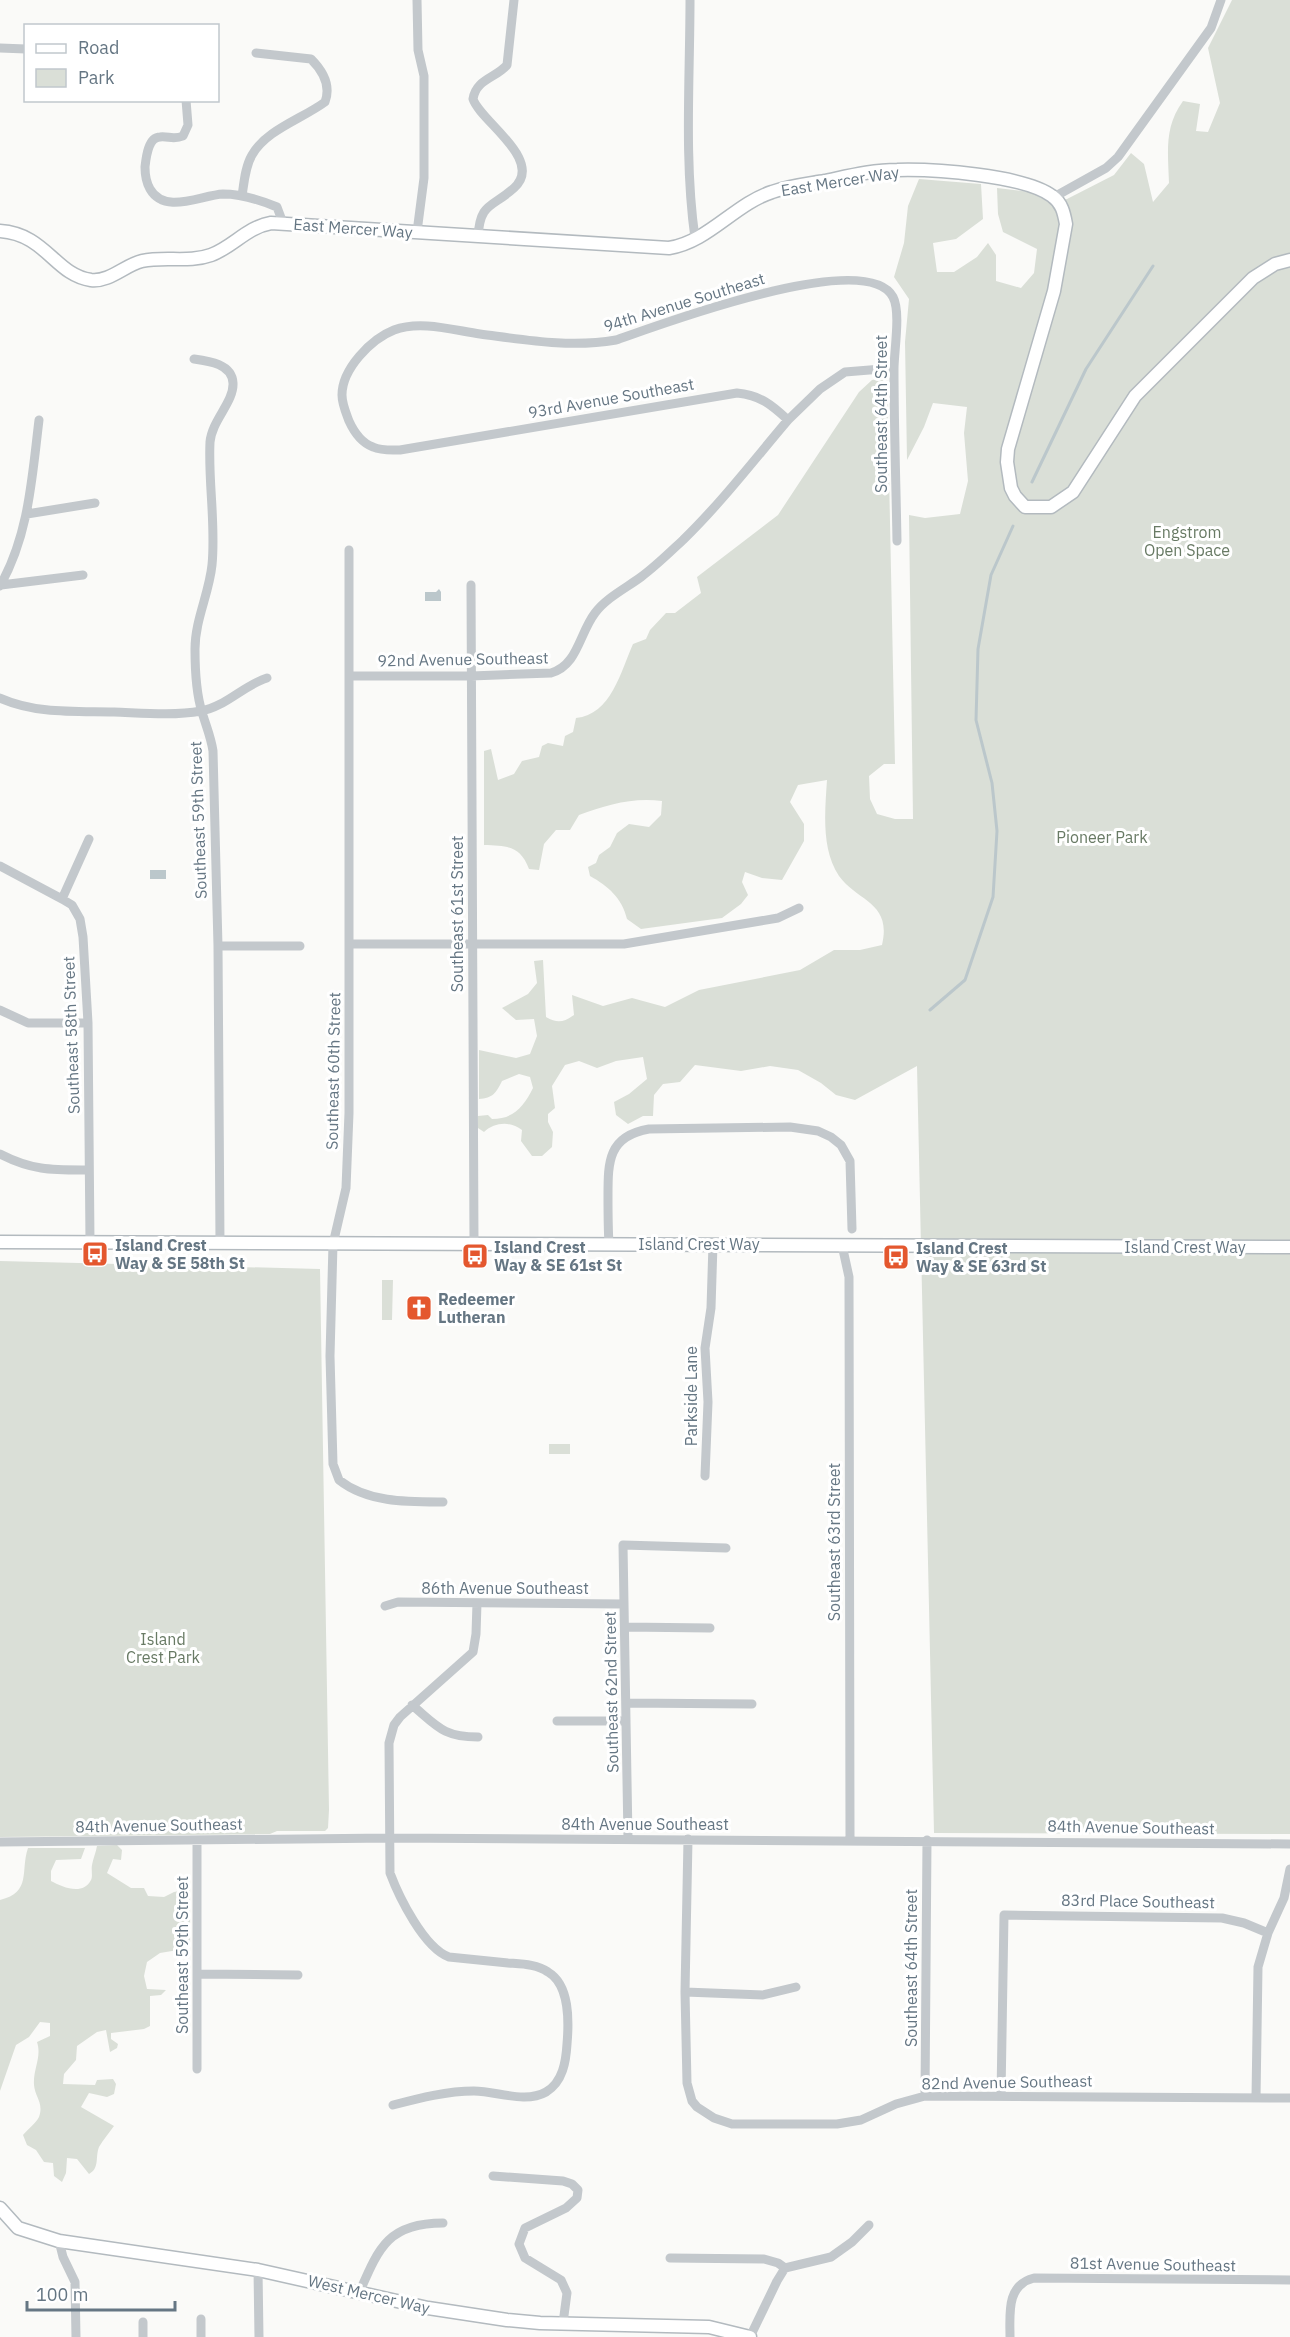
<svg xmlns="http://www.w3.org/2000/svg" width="1290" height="2337" font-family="'IBM Plex Sans',sans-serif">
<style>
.green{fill:#dadfd7}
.water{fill:#bbc7cb}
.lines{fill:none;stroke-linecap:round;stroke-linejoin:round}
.stream{stroke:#bbc7cb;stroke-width:3}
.secondary-casing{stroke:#b3babf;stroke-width:15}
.street{stroke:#c3c8cc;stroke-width:9}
.secondary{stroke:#fff;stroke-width:12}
.labels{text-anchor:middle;stroke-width:6;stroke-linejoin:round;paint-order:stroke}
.street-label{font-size:16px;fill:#657683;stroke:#fff}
.park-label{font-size:16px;fill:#687a64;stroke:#fff}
.poi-label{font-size:16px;font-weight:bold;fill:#657683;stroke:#fff;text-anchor:start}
</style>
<rect width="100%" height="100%" fill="#fafaf8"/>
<path class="green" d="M 1232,0 L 1290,0 L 1290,1834 L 934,1833 L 917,1066 L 855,1100 L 836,1095 L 821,1083 L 798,1070 L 770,1066 L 741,1071 L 695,1065 L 680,1082 L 663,1084 L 654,1095 L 653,1116 L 643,1116 L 628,1124 L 616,1115 L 614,1102 L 629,1094 L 647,1079 L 643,1057 L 616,1061 L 597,1068 L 579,1061 L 565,1065 L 552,1086 L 555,1108 L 548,1114 L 548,1122 L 553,1132 L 552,1147 L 542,1156 L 532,1156 L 521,1141 L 522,1130 C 510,1121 495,1122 484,1132 L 478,1128 L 478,1116 L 488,1115 L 492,1119 C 514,1119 524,1106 533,1088 L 530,1077 L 519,1074 L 502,1081 C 496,1093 493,1098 479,1099 L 479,1050 L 516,1058 L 530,1054 L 537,1036 L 534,1019 L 516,1020 L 502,1008 L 528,994 L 537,983 L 534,961 L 543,960 L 546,1017 C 558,1024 564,1022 574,1015 L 572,995 L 603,1006 L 632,998 L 665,1007 L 699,990 L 800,970 L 834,950 L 860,950 L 882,945 C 892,902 858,902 839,876 C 821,849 825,811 827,780 L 798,785 L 790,802 L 804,824 L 804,841 L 782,880 L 762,878 L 745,872 L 742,882 L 748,895 L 741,904 L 722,918 L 641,929 L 627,919 C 622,898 608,886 590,876 L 588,867 L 596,863 L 599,855 L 610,847 L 617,833 L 629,824 L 649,827 L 661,815 L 662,801 C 633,797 606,805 579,815 L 570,830 L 556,830 L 544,844 L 539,870 L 529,869 C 520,845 506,846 484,845 L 484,751 L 491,749 L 498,780 L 514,774 L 522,761 L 539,757 L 542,746 L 548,743 L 563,746 L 565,736 L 573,732 L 576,718 C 611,715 621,671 633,644 L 646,639 L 650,630 L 666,613 L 675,613 L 701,593 L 697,577 L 778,515 L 859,392 L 872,380 L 887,377 L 895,764 L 884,764 L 869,776 L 870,799 L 877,814 L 895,819 L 913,819 L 909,515 L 925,518 L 960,514 L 968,481 L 964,433 L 967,407 L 933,403 L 924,427 L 907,460 L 905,342 L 909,299 L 894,277 L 904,243 L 908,206 L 919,179 L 981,184 L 983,219 L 956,239 L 933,243 L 937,272 L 954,272 L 977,257 L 988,243 L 996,255 L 996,281 L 1021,288 L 1034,273 L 1037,249 L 1003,232 L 998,214 L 997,188 L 1030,192 L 1051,203 L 1067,199 L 1114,175 L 1131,153 L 1144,164 L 1153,202 L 1169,183 C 1168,152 1164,127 1183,101 L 1200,104 L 1196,131 L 1208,132 L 1220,103 L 1208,48 Z
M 0,1261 L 320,1269 L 329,1810 L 328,1828 L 325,1831 L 277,1831 L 270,1834 L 0,1837 Z
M 382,1280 L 393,1280 L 392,1320 L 382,1320 Z
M 549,1444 L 570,1444 L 570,1454 L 549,1454 Z
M 117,1845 L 122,1850 L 121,1860 L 113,1859 L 107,1873 L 131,1888 L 144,1888 L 148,1896 L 164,1897 L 174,1892 L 190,1889 L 190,1940 L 178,1950 L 160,1953 L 147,1962 L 144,1976 L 147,1989 L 166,1990 L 161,1995 L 150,1996 L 150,2026 L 144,2029 L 111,2033 L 111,2039 L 118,2044 L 117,2048 L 110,2052 L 106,2030 L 97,2032 L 77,2046 L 76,2060 L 64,2074 L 63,2084 L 95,2085 L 97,2080 L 113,2079 L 116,2084 L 114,2094 L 107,2097 L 89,2093 L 81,2107 L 114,2126 C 109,2133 103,2140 99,2147 C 95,2157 100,2168 89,2174 L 77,2159 L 67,2158 L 66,2173 L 62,2182 L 54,2176 L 53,2163 L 44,2162 L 36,2150 L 27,2145 L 23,2135 C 28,2129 36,2123 39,2117 C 44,2103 35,2097 34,2085 C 33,2069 42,2057 37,2042 L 50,2036 L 50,2023 L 40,2022 L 29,2037 L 16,2045 L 0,2091 L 0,1900 C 32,1892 20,1871 28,1848 L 85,1848 L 81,1859 L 56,1860 L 51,1871 L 51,1881 C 62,1887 83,1896 91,1880 C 93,1876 91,1870 92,1865 C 93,1859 96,1852 97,1846 Z"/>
<path class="water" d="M 439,589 L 441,592 L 441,601 L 425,601 L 425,592 L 436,592 Z
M 150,870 L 166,870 L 166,879 L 150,879 Z"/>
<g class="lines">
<path class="stream" d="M 1032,482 L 1086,369 L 1153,266
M 930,1010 L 965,980 L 993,897 L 997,831 L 992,783 L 976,720 L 978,649 L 991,575 L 1013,526"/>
<defs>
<path id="secondary" d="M 0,231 C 46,234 55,275 91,280 C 110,282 125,265 142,261 C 165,256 189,263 211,255 C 233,247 247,227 271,223 L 669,248 C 708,242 735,204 772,192 C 789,186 808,184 825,181 C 849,176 873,170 897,170 C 933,169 1024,175 1052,196 C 1062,203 1064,213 1066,224 L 1054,291 L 1008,449 L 1007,462 L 1011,488 L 1015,496 L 1025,507 L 1051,507 L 1073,492 L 1135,396 L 1253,278 L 1275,264 L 1290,260
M 0,1242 L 1290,1247
M 0,2208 L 18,2228 L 59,2241 L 258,2270 L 428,2308 L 507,2320 L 540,2323 L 709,2327 L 750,2337"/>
</defs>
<use href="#secondary" class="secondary-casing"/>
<path class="street" d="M 417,0 L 418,50 L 424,76 L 424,178 L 417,232
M 690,0 C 690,79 684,160 695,238
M 0,48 L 26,49
M 186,100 L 188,125 L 183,136 C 174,140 168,136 160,137 C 148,137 146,158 145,167 C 145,175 146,182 150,189 C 165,215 201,195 223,194 C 241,194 260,200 277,207 L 283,223
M 242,196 C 244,183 245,167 252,155 C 266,130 302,119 325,102 C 331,86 323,71 311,59 L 256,53
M 1054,197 L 1106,168 L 1118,157 L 1211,28 L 1221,0
M 478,237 C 480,202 492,208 514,188 C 545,160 480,121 473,99 C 476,79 496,78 507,65 L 514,0
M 194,359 C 209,361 232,364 233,383 C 234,402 212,420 210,442 C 208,482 216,524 212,565 C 209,594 195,620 195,649 C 195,669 196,693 202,712 C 206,726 211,737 213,751 L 218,946 L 220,1243
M 894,368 L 845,372 L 820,389 L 788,420 C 772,405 760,395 737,393 L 400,450 C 391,450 382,451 373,447 C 362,443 354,432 349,421 C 346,413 342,404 342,395 C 342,369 371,339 394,330 C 420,320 453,330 480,334 C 526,340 570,348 616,340 C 659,325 866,247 893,297 C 901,312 894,351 894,369 C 894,426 896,484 897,541
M 27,514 L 95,503
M 349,550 L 349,1113 L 346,1188 L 333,1244 L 330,1356 L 333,1464 L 339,1480 C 368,1503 409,1502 443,1502
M 1,585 L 83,575
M 471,585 L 474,1243
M 0,586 C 29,535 32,477 39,420
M 349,676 L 471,676 L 551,673 C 578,665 579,634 595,613 C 606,598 626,588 641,577 C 656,566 669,553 683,540 C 721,503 754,460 788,420
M 0,698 C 36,714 76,711 114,712 C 142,713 173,716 201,711 C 225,707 244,685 267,678
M 89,839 L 62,899 L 72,905 L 80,919 L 83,937 L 88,1023 L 90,1242
M 0,866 L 62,899
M 349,944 L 624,944 L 778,918 L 799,908
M 218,946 L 300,946
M 0,1010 L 28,1023 L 88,1023
M 0,1154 C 33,1171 53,1170 89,1170
M 609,1244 C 608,1228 608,1212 608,1196 C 608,1162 608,1136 649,1129 L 790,1127 L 818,1131 L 831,1137 L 841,1145 L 850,1161 L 852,1229
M 842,1245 L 849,1277 L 850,1840
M 705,1476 L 708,1402 L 705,1348 L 711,1308 L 713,1244
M 385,1606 L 398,1602 L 624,1604
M 625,1627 L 710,1628
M 626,1703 L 752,1704
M 412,1705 C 437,1726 443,1737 478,1737
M 557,1721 L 626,1721
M 628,1839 L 623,1545 L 726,1548
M 688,1839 L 685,1992 L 687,2083 L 692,2101 L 697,2107 L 714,2118 L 732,2124 L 837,2124 L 861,2120 L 896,2104 L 925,2096 L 1290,2098
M 197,1840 L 197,2069
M 0,1842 L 389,1838 L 1290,1844
M 197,1974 L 298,1975
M 685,1992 L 763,1995 L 796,1987
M 1001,2095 L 1004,1915 L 1222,1918 L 1244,1923 L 1268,1933
M 925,2096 L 927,1840
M 1256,2098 L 1258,1967 L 1268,1933 L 1284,1898 L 1290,1869
M 393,2105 C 420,2098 447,2091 474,2091 C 497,2091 525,2104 546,2092 C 563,2082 566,2061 567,2044 C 569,2021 570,1985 548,1972 C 537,1964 521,1964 508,1963 C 489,1961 469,1959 449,1957 C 424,1948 399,1897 390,1873 L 389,1743 L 394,1725 L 400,1717 L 473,1652 L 476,1634 L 477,1603
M 493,2176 L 563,2181 L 572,2184 L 578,2190 L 577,2198 L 566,2208 L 525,2228 L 519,2244 L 525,2258 L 561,2280 L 567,2293 L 563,2323
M 59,2241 L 63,2257 L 75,2282 L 76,2337
M 670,2258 L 764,2259 L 778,2263 L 785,2268 L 831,2257 L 852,2242 L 869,2225
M 258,2270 L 259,2337
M 360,2291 C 379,2247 389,2223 443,2223
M 201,2319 L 201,2337
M 143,2337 L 143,2322
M 750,2337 L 777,2281 L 785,2268
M 1010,2337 C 1010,2314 1006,2285 1034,2278 L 1290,2280"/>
<use href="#secondary" class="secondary"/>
</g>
<defs>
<symbol id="bus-square" viewBox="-11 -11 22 22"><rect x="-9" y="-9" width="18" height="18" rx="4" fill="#e4572e" stroke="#fff"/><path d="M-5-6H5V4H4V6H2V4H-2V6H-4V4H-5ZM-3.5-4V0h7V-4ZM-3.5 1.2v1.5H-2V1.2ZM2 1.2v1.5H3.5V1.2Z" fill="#fff"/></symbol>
<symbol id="church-square" viewBox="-11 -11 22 22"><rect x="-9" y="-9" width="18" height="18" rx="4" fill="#e4572e" stroke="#fff"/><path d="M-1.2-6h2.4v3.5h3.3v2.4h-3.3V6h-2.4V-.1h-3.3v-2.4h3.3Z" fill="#fff"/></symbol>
</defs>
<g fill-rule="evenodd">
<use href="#bus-square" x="80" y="1239" width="30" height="30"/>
<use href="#bus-square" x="460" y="1241" width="30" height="30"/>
<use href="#bus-square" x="881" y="1242" width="30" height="30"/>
<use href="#church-square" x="404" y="1293" width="30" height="30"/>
</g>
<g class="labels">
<g class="street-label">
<text transform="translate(840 181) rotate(-9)" y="6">East Mercer Way</text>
<text transform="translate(353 228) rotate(4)" y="6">East Mercer Way</text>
<text transform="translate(684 302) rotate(-17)" y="6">94th Avenue Southeast</text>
<text transform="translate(611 398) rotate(-10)" y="6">93rd Avenue Southeast</text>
<text transform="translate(881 414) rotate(-90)" y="6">Southeast 64th Street</text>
<text transform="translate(463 659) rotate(-1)" y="6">92nd Avenue Southeast</text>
<text transform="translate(198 820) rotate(-92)" y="6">Southeast 59th Street</text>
<text transform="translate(457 914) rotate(-90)" y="6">Southeast 61st Street</text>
<text transform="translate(71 1035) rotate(-92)" y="6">Southeast 58th Street</text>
<text transform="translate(333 1071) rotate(-89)" y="6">Southeast 60th Street</text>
<text x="699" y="1250">Island Crest Way</text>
<text x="1185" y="1253">Island Crest Way</text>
<text transform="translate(691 1396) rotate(-90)" y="6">Parkside Lane</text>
<text transform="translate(834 1542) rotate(-90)" y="6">Southeast 63rd Street</text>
<text x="505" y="1594">86th Avenue Southeast</text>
<text transform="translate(611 1692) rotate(-91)" y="6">Southeast 62nd Street</text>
<text x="645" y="1830">84th Avenue Southeast</text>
<text transform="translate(159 1825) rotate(-1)" y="6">84th Avenue Southeast</text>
<text transform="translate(1131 1827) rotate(1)" y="6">84th Avenue Southeast</text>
<text transform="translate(1138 1901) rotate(1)" y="6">83rd Place Southeast</text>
<text transform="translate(182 1955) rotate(-90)" y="6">Southeast 59th Street</text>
<text transform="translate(911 1968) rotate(-90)" y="6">Southeast 64th Street</text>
<text transform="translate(1007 2082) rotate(-1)" y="6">82nd Avenue Southeast</text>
<text transform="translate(1153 2264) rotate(1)" y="6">81st Avenue Southeast</text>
<text transform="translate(369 2294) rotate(13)" y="6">West Mercer Way</text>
</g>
<g class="park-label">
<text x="1187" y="538">Engstrom<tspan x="1187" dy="18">Open Space</tspan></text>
<text x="1102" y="843">Pioneer Park</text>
<text x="163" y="1645">Island<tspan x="163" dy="18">Crest Park</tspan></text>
</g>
<g class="poi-label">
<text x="115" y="1251">Island Crest<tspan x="115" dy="18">Way &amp; SE 58th St</tspan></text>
<text x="494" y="1253">Island Crest<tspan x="494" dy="18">Way &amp; SE 61st St</tspan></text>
<text x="916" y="1254">Island Crest<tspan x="916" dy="18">Way &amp; SE 63rd St</tspan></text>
<text x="438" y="1305">Redeemer<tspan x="438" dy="18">Lutheran</tspan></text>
</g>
</g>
<rect x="24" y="24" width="195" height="78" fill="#ffffff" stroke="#c1c8cd" stroke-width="1.5"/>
<rect x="36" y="44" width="30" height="9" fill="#ffffff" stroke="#c1c8cd" stroke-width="1.5"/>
<text x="78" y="54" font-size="18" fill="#657683">Road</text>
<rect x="36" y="69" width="30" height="18" fill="#dadfd7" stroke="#c1c8cd" stroke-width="1.5"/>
<text x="78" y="84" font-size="18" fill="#657683">Park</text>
<path d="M27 2301v9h148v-9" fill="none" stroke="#657683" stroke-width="3"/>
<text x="36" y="2301" font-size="18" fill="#657683" stroke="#ffffff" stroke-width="4.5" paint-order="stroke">100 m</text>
</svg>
